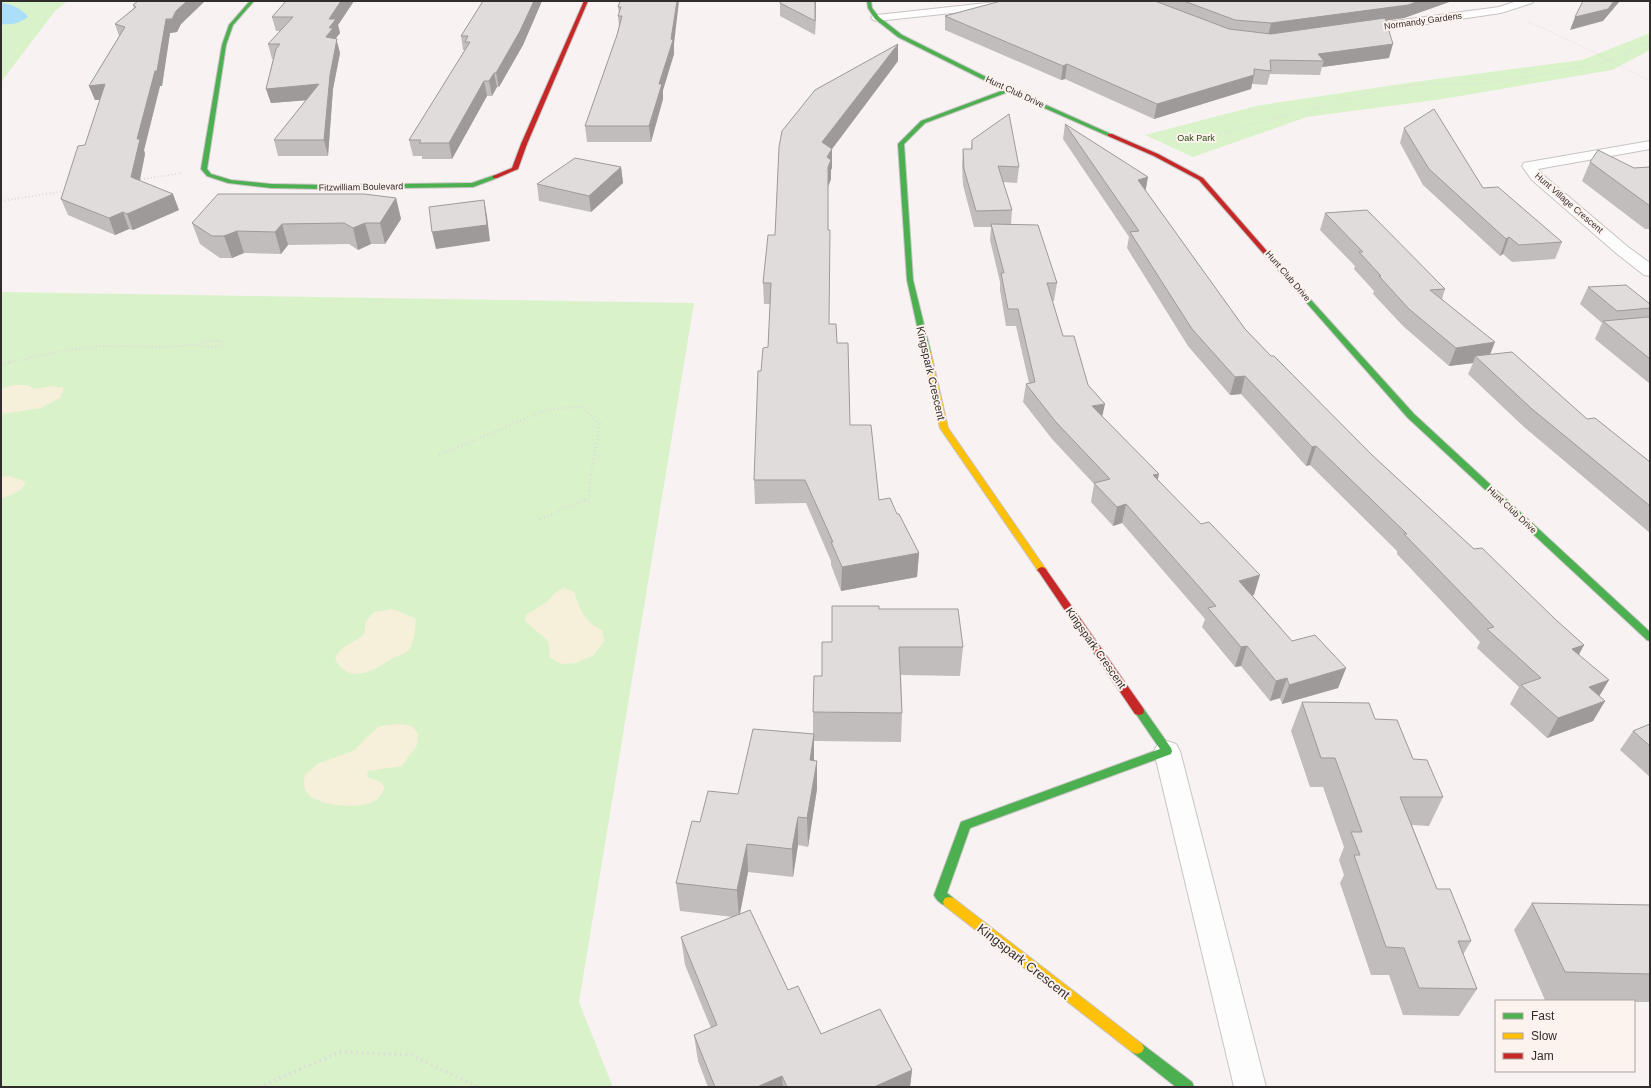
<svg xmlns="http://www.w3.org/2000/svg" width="1651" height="1088" font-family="Arial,sans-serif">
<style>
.green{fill:#daf2ca}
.sand{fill:#f6efda}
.water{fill:#abdff9}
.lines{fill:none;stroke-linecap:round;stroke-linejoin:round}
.street-casing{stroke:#c8c4c3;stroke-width:2}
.fast-casing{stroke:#c8c4c3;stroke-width:2}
.slow-casing{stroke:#c8c4c3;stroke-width:2}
.jam-casing{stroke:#c8c4c3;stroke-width:2}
.path-far3{stroke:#dddbda;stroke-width:1.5;stroke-dasharray:0.5 1.5;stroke-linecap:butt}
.path-far2{stroke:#dddbda;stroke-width:2;stroke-dasharray:1 2.5;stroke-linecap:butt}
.path-far1{stroke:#dddbda;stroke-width:2.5;stroke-dasharray:1 3;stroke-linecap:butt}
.path{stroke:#dddbda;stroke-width:3.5;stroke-dasharray:1.5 4;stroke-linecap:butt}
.street{fill:#fefdfd;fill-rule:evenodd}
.fast{fill:#4caf50;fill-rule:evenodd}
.slow{fill:#ffc107;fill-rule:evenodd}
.jam{fill:#c62828;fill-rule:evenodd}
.wall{fill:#c1bdbc}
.shaded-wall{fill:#9d9a99}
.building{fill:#e0dcdb;stroke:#9d9a99}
.labels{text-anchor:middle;stroke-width:4;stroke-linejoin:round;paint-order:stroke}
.far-street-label{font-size:9px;fill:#312d2c;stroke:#fcf2ee}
.far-park-label{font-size:9px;fill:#2a4915;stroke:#fcf2ee}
.street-label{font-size:11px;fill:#312d2c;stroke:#fcf2ee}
.near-street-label{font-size:13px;fill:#312d2c;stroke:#fcf2ee}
</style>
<rect width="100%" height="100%" fill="#f8f3f2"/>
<path class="green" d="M 1,1 L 68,1 L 55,11 L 1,82 Z
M 1650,33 L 1650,50 L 1612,70 L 1443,99 L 1307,117 L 1193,157 L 1145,135 L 1256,106 L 1414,82 L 1582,60 Z
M 1,292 L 694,303 L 579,1002 L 613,1087 L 1,1087 Z"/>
<path class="sand" d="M 13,385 L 28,385 L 34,389 L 51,386 L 64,388 L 60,398 L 41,408 L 1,414 L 1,389 Z
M 9,476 L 26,482 C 21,492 11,495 1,499 L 1,477 Z
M 564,588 L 574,592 C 580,610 584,621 602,630 L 604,641 L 594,655 L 576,663 L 561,664 L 550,658 L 548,641 L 525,621 L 526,615 L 547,602 L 555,593 Z
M 393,609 L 416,619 C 415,629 414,645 407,652 C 404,655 397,656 393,658 C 373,671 352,685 335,660 C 339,645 354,644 364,634 L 366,621 L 374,612 Z
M 398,724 L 412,726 L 418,734 L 417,745 L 402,766 L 368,771 L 367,777 L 379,781 L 385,787 C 383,791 381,797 376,800 C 362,810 315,807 306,791 C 303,786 304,780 305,775 L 317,764 L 355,750 L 369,735 L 380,726 Z"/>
<path class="water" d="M 1,3 C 12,4 21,8 28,17 C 18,24 12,25 1,24 Z"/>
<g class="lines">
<defs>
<path id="street" d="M 1005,1 L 1043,1 L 1037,4 L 877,21 L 873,20 L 871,18 L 873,16 L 877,15 Z
M 1517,1 L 1534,1 L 1532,3 L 1501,13 L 1358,34 L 1354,32 L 1352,30 L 1354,28 L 1358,26 L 1499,7 Z
M 1650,141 L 1650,149 L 1538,169 L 1542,174 L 1628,247 L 1650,263 L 1650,276 L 1644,275 L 1616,253 L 1532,180 L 1522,166 L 1524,163 L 1529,162 Z
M 1167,741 L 1176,744 L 1180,751 L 1266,1087 L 1234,1087 L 1154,751 L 1158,744 Z"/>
<path id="fast" d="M 250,1 L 254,1 L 233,25 L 226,45 L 207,169 L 211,174 L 231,180 L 271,184 L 325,185 L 472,183 L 495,175 L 498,177 L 497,178 L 473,187 L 325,189 L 271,188 L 228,183 L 207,176 L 201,169 L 222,45 L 229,25 Z
M 867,1 L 871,1 L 872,8 L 879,17 L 902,35 L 1010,89 L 1113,135 L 1108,136 L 1008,92 L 925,123 L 904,144 L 913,280 L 931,353 L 927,355 L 923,353 L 907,280 L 898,144 L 921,121 L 1004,90 L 898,37 L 875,19 L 868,8 Z
M 1271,257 L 1273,258 L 1414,414 L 1650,632 L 1650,641 L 1647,640 L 1408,418 L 1269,260 L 1269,258 Z
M 1139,707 L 1143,708 L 1171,748 L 1172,751 L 1171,754 L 970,828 L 947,893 L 953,898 L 955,902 L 953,906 C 946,908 937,902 934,895 L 961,822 L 1160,749 L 1134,711 L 1135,708 Z
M 1137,1042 L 1142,1044 L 1192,1082 L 1194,1087 L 1176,1087 L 1132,1052 L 1130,1048 L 1132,1044 Z"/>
<path id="slow" d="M 924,351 L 930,351 L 931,353 L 948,428 L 1045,568 L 1047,570 L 1045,572 L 1039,572 L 940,428 L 923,353 Z
M 949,897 L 953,898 L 1142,1044 L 1144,1048 L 1142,1052 L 1137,1054 L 1132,1052 L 945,906 L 943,902 L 945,898 Z"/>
<path id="jam" d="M 584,1 L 588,1 L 527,144 L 518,169 L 497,178 L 493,178 L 493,176 L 512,168 L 521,144 Z
M 1108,134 L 1112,134 L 1158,154 L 1203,178 L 1273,258 L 1273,260 L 1269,260 L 1199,180 L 1154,156 L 1108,136 Z
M 1042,567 L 1045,568 L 1143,708 L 1144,711 L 1143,714 L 1139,715 L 1135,714 L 1039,572 L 1037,570 L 1039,568 Z"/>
</defs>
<use href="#street" class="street-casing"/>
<use href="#fast" class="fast-casing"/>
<use href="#slow" class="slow-casing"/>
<use href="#jam" class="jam-casing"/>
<path class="path-far3" d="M 1529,22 L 1596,53 L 1650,81
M 1186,146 L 1254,124 L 1382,90 L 1419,84 L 1478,84 L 1526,77 L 1609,61 L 1628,54 L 1634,47 L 1650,41
M 180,173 L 182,173"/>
<path class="path-far2" d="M 137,180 L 182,173
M 1,201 L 65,191
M 1,362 L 10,362 L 1,366
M 10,362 L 63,351 L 103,346 L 166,347 L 192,345 L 212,347 L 223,345 L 222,341 L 209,341 L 197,345"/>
<path class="path-far1" d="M 439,455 L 549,409 L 581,407 L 600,424 L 590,481 L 589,498 L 538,520"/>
<path class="path" d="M 259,1087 L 340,1052 L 412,1055 L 478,1087"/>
<use href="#street" class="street"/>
<use href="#fast" class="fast"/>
<use href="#slow" class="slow"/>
<use href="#jam" class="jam"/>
</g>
<path class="wall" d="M 138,1 L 205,1 L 181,24 L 177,32 L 170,33 L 162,86 L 160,86 L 144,150 L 145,154 L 140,181 L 179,210 L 133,230 L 129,229 L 115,235 L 68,215 L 61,199 L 85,145 L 100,100 L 95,100 L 89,86 L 119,36 L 115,24 L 134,8 L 133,5 Z
M 286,1 L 354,1 L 338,25 L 340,33 L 336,38 L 340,53 L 333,89 L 328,156 L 278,156 L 274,140 L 306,100 L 271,103 L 266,89 L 273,59 L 272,59 L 268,44 L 280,31 L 276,31 L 272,17 Z
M 483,1 L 542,1 L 523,45 L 499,87 L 497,87 L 492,96 L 487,96 L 452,159 L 422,159 L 422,156 L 413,156 L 409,140 L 465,50 L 463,50 L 461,36 Z
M 620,1 L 674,44 L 674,54 L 663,90 L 663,99 L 651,142 L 587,142 L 585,126 L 617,35 L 619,27 L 618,16 L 619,13 L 618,7 Z
M 780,1 L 816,1 L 815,35 L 780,16 Z
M 1001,1 L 1452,1 L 1404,18 L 1385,21 L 1389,58 L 1322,67 L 1320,75 L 1270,74 L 1267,85 L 1252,84 L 1251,89 L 1154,119 L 1065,79 L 1061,80 L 945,30 L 945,16 Z
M 898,44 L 898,61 L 832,149 L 832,168 L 831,170 L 831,179 L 828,186 L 829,324 L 837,343 L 850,425 L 879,500 L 897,514 L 919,553 L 917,577 L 841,591 L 831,565 L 831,561 L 806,503 L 755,504 L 754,480 L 761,371 L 768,347 L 770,304 L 764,304 L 763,283 L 775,235 Z
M 1065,124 L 1146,191 L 1245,329 L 1271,356 L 1372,455 L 1474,549 L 1584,645 L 1579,655 L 1599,696 L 1605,701 L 1593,721 L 1547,738 L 1510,704 L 1519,687 L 1477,648 L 1480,642 L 1397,554 L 1397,551 L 1310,465 L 1306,466 L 1241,394 L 1230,395 L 1188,346 L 1127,248 L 1129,237 L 1063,139 Z
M 1404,128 L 1483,188 L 1562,242 L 1555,259 L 1512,262 L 1503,254 L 1500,256 L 1423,185 L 1400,143 Z
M 972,140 L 1019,167 L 1017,183 L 1003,182 L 1012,210 L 1011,224 L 1057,283 L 1054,301 L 1052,301 L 1063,336 L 1088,385 L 1102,416 L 1158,480 L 1254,595 L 1252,595 L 1292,641 L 1346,668 L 1338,688 L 1282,704 L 1280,698 L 1270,701 L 1241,666 L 1235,667 L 1202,627 L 1205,619 L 1122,523 L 1113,526 L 1091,502 L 1094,484 L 1052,439 L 1023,402 L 1026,384 L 1029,383 L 1016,326 L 1006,326 L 1000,290 L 1000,282 L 990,240 L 991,227 L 974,227 L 963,185 L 962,165 L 963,149 L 971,149 Z
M 1590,162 L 1634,168 L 1650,167 L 1650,230 L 1648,229 L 1645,229 L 1582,181 Z
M 621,167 L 623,183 L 591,212 L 539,201 L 537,184 Z
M 396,198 L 401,219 L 385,244 L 371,244 L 358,250 L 349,244 L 288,245 L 281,254 L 244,253 L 232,258 L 220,258 L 200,244 L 192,223 Z
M 1325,213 L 1445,289 L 1442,299 L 1490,355 L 1587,419 L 1650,462 L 1650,533 L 1524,427 L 1468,374 L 1473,363 L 1449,366 L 1403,326 L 1373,294 L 1374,291 L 1354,269 L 1355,266 L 1320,230 Z
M 1588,287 L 1650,304 L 1650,384 L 1595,339 L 1602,323 L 1580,304 Z
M 879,609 L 963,647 L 960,676 L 901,675 L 902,713 L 901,742 L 814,741 L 814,761 L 817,761 L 817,789 L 808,847 L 798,845 L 793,877 L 748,872 L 740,914 L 788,990 L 821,1034 L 912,1070 L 910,1087 L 708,1087 L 698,1061 L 694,1035 L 711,1028 L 685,965 L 681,937 L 733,917 L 680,911 L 676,883 L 738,794 L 813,734 L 813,712 L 832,642 Z
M 1302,702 L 1375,719 L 1413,759 L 1443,797 L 1429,826 L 1412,825 L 1437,889 L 1471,941 L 1463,955 L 1477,989 L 1459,1016 L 1403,1015 L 1389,975 L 1371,975 L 1340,883 L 1344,875 L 1339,860 L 1344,847 L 1323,787 L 1310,787 L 1291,731 Z
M 1650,724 L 1650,777 L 1620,750 L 1633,731 Z
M 1532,903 L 1650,905 L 1650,1002 L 1634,1002 L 1634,1001 L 1545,1000 L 1514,930 Z"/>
<path class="shaded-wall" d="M 187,1 L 205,1 L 181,24 L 177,32 L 170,33 L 162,86 L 160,86 L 144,150 L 145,154 L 137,193 L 131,177 L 137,139 L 166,19 Z
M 341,1 L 354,1 L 338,25 L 340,33 L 336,38 L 340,53 L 333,89 L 328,156 L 324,140 L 326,37 L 329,28 L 329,19 Z
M 534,1 L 542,1 L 523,45 L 499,87 L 496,73 Z
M 677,1 L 679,1 L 674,44 L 674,54 L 663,90 L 663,99 L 651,142 L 649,126 L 659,84 L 671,39 Z
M 815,1 L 816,1 L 815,35 Z
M 1419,1 L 1452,1 L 1404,18 L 1268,36 L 1271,23 Z
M 1614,1 L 1620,1 L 1603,21 L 1570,30 L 1575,17 Z
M 898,44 L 898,61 L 832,149 L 832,168 L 831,170 L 831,179 L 828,187 L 822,142 Z
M 1393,44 L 1389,58 L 1322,67 L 1324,61 L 1318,54 Z
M 1067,64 L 1065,79 L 1061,80 L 1063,66 Z
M 494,73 L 497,87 L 492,96 L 489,81 Z
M 1254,75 L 1251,89 L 1154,119 L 1157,104 Z
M 484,81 L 487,96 L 452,159 L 449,143 Z
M 105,84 L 110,99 L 95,100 L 89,86 Z
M 319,84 L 323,99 L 271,103 L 266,89 Z
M 621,167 L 623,183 L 591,212 L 589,196 Z
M 1148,177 L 1145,194 L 1138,180 Z
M 173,194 L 179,210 L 133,230 L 127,214 Z
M 396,198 L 401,219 L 385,244 L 380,223 Z
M 484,200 L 487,216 L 490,241 L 436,249 L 432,232 Z
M 123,212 L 129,229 L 115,235 L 109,218 Z
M 365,223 L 371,244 L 358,250 L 353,228 Z
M 282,224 L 288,245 L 281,254 L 275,232 Z
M 237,231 L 244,253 L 232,258 L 224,236 Z
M 1509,237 L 1503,254 L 1500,256 L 1506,239 Z
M 1495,342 L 1488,360 L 1475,356 L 1473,363 L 1449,366 L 1456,348 Z
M 1245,376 L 1241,394 L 1230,395 L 1235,377 Z
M 1105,404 L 1101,422 L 1092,406 Z
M 1316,446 L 1310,465 L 1306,466 L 1312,447 Z
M 1159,474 L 1155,492 L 1153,475 Z
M 1126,504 L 1122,523 L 1113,526 L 1117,507 Z
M 919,553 L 917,577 L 841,591 L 842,567 Z
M 1260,575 L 1254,595 L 1234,600 L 1239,581 Z
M 1584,645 L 1573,664 L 1572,649 Z
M 1247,646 L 1241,666 L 1235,667 L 1241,647 Z
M 1346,668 L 1338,688 L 1282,704 L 1289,685 Z
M 1287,678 L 1280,698 L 1270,701 L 1276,681 Z
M 1609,680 L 1597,700 L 1589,687 Z
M 1605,701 L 1593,721 L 1547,738 L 1558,718 Z
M 814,734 L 814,763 L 810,760 Z
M 817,761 L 817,789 L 808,847 L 807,818 Z
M 798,817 L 798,845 L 793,877 L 792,849 Z
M 747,844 L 748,872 L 739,918 L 737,890 Z
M 912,1070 L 910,1087 L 874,1087 Z
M 782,1076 L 783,1087 L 757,1087 Z"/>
<path class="building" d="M 138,1 L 187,1 L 176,11 L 172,19 L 166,19 L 157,71 L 155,71 L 137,139 L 140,139 L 131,177 L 173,194 L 127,214 L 123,212 L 109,218 L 61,199 L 78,146 L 85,145 L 105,84 L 89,86 L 125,27 L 115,24 L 136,7 L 133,5 Z
M 286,1 L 341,1 L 329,19 L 336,19 L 329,28 L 333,28 L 326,37 L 337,39 L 330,75 L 324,140 L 274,140 L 319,84 L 266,89 L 276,49 L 280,44 L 268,44 L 293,17 L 272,17 Z
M 483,1 L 534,1 L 520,31 L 496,73 L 494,73 L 489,81 L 484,81 L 449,143 L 419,143 L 421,140 L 409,140 L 470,42 L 465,42 L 468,36 L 461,36 Z
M 620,1 L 677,1 L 671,39 L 673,40 L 659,84 L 662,84 L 649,126 L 585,126 L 617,35 L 622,16 L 618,16 L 621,7 L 618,7 Z
M 780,1 L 815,1 L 815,21 L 780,3 Z
M 1001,1 L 1155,1 L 1229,29 L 1271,34 L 1385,18 L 1393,44 L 1318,54 L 1324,61 L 1270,60 L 1271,71 L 1254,69 L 1254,75 L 1157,104 L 1067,64 L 1063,66 L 945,16 Z
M 1184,1 L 1419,1 L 1408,5 L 1271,23 L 1235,20 Z
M 1583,1 L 1614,1 L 1608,9 L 1575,17 Z
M 898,44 L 822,142 L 832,149 L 827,157 L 831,160 L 828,167 L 828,230 L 830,230 L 829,324 L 836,324 L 837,343 L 848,343 L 850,425 L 871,425 L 879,500 L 890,498 L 897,514 L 899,514 L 919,553 L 842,567 L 831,542 L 833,542 L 805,480 L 754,480 L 758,371 L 761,371 L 763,348 L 768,347 L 771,283 L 763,283 L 768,235 L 775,235 L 779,147 L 782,131 L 815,90 Z
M 1434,109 L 1483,188 L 1498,187 L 1562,242 L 1519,245 L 1509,237 L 1506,239 L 1429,169 L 1404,128 Z
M 1009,114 L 1019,167 L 998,166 L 1012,210 L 976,211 L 964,169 L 963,149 L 972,149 L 972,140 Z
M 1065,124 L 1148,177 L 1138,180 L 1245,329 L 1271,356 L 1274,356 L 1372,455 L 1474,549 L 1482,548 L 1555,619 L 1584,645 L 1572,649 L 1609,680 L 1589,687 L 1605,701 L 1558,718 L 1521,685 L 1541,678 L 1487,629 L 1494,627 L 1404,534 L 1407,534 L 1316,446 L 1312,447 L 1245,376 L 1235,377 L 1192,329 L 1130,232 L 1139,231 Z
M 1598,150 L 1634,168 L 1650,167 L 1650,206 L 1590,162 Z
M 575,158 L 621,167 L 589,196 L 537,184 Z
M 218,194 L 364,194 L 396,198 L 380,223 L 365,223 L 353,228 L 344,223 L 282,224 L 275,232 L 237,231 L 224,236 L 212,236 L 192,223 Z
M 484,200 L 487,225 L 432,232 L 429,207 Z
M 1367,210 L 1445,289 L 1430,290 L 1495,342 L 1456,348 L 1409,309 L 1379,276 L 1381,276 L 1359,252 L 1363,252 L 1325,213 Z
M 991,224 L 1038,225 L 1057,283 L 1047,283 L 1063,336 L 1074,336 L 1088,385 L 1105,404 L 1092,406 L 1159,474 L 1153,475 L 1201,524 L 1209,522 L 1260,575 L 1239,581 L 1292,641 L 1315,635 L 1346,668 L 1289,685 L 1287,678 L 1276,681 L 1247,646 L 1241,647 L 1208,608 L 1216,606 L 1126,504 L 1117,507 L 1094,483 L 1110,479 L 1055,421 L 1026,384 L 1035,382 L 1018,309 L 1008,309 L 1001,273 L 1004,273 Z
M 1626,285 L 1650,304 L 1650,308 L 1617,311 L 1588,287 Z
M 1648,317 L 1650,318 L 1650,359 L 1603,321 Z
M 1512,352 L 1587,419 L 1595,418 L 1650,462 L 1650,506 L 1532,409 L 1475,356 Z
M 832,606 L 879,606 L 879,609 L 958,609 L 963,647 L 899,647 L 902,713 L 813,712 L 814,676 L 822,676 L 822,642 L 832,642 Z
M 1302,702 L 1369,703 L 1375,719 L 1397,720 L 1413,759 L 1427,760 L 1443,797 L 1400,797 L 1437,889 L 1450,889 L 1471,941 L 1458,941 L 1477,989 L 1419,988 L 1404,948 L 1386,947 L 1354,855 L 1360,855 L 1351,832 L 1362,832 L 1335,758 L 1321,758 Z
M 1650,724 L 1650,746 L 1633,731 Z
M 753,729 L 814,734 L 810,760 L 817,761 L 807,818 L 798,817 L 792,849 L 747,844 L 737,890 L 676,883 L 692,821 L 700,822 L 708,791 L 738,794 Z
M 1532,903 L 1650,905 L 1650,974 L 1565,972 Z
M 750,910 L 788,990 L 798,986 L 821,1034 L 880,1009 L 912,1070 L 874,1087 L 787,1087 L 782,1076 L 757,1087 L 715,1087 L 694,1035 L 717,1025 L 681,937 Z"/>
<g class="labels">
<g class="far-street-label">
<text transform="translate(1423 21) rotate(-8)" y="3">Normandy Gardens</text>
<text transform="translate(1015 92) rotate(25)" y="3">Hunt Club Drive</text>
<text transform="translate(361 187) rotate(-1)" y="3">Fitzwilliam Boulevard</text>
<text transform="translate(1569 203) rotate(41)" y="3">Hunt Village Crescent</text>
<text transform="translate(1288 276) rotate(49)" y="3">Hunt Club Drive</text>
<text transform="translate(1512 510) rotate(43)" y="3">Hunt Club Drive</text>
</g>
<g class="far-park-label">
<text x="1196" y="141">Oak Park</text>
</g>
<g class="street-label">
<text transform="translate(931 373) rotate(77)" y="4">Kingspark Crescent</text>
<text transform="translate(1096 648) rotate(55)" y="4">Kingspark Crescent</text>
</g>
<g class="near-street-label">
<text transform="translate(1024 961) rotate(38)" y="5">Kingspark Crescent</text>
</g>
</g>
<rect width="1651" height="1088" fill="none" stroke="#312d2c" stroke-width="4"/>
<rect x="1495" y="1000" width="140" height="72" fill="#fcf2ee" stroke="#aba3a0"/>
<rect x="1503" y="1013" width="20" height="6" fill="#4caf50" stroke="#aba3a0"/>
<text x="1531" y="1020" font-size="12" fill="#312d2c">Fast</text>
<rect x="1503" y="1033" width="20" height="6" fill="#ffc107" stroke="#aba3a0"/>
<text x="1531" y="1040" font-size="12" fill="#312d2c">Slow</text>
<rect x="1503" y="1053" width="20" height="6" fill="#c62828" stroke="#aba3a0"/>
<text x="1531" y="1060" font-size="12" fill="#312d2c">Jam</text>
</svg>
